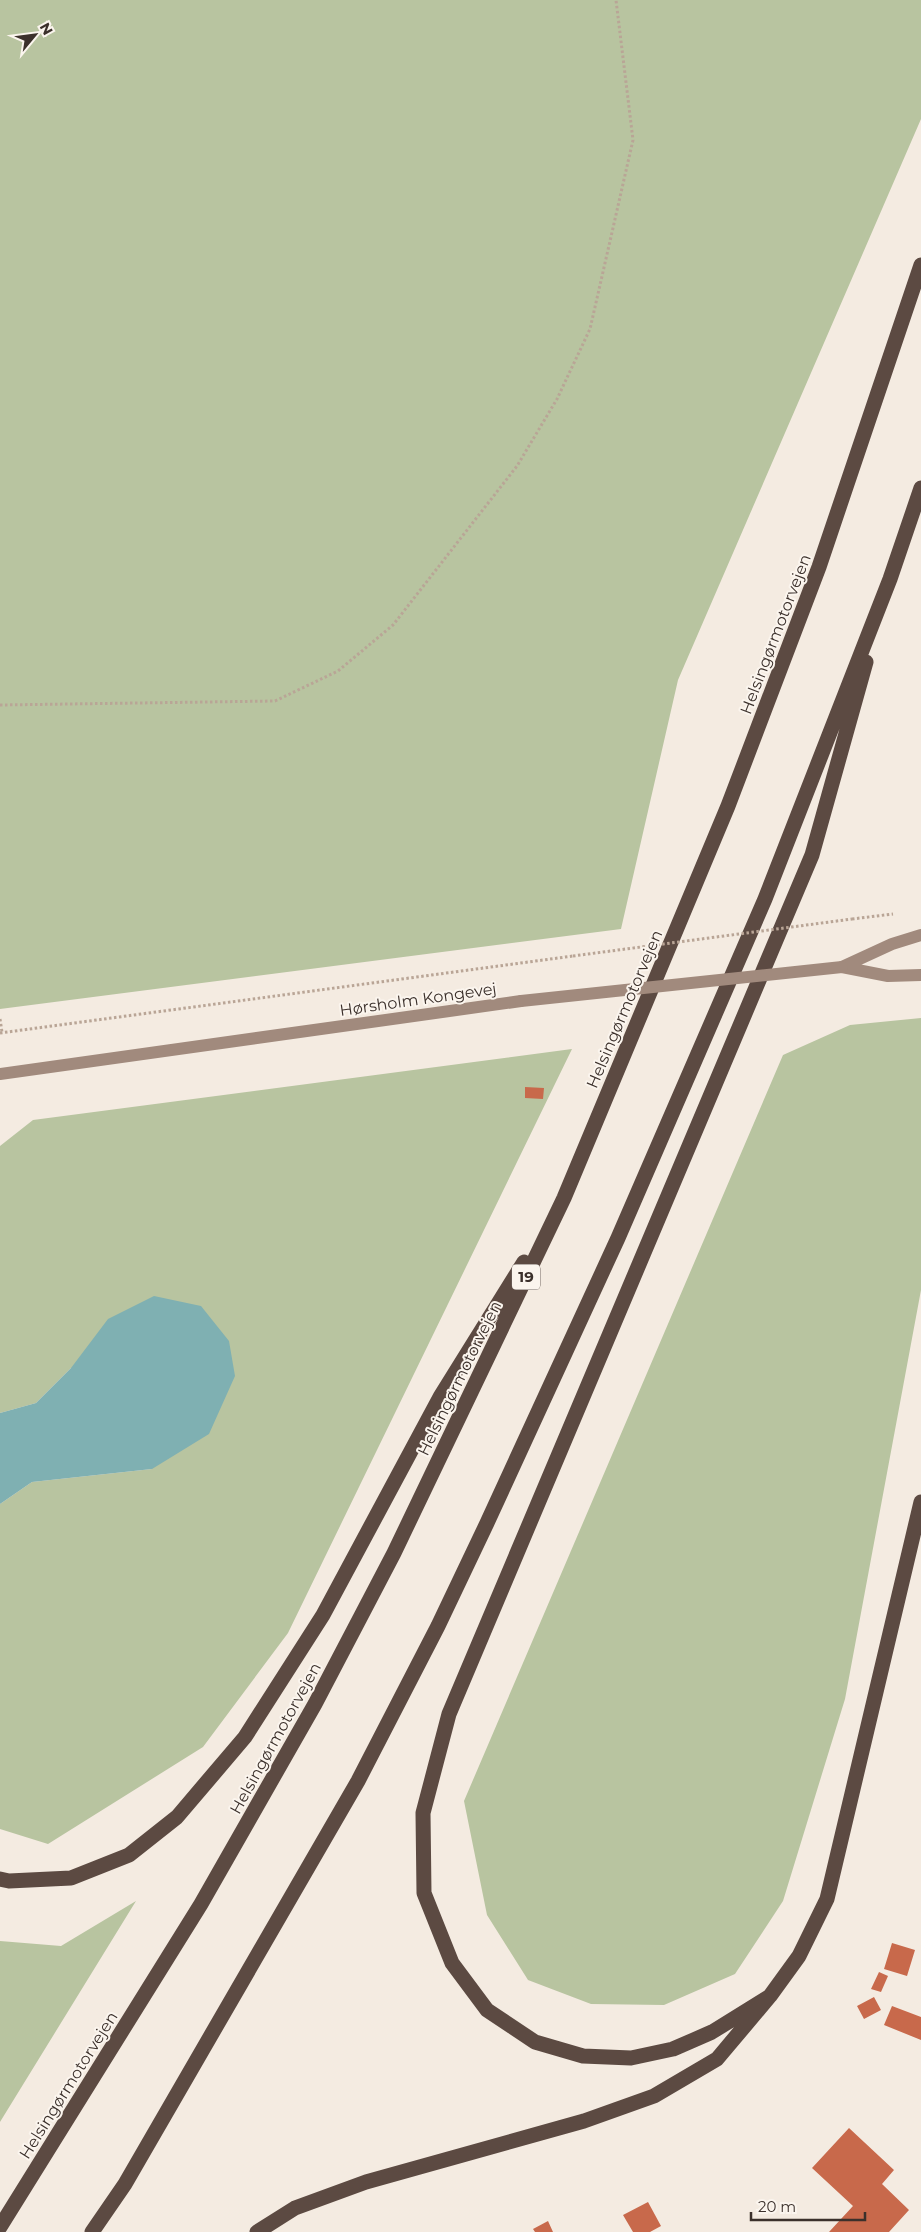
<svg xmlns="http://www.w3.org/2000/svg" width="921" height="2232" font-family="Montserrat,sans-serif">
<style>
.green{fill:#b8c4a0}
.water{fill:#7fb0b2}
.building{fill:#c8694b}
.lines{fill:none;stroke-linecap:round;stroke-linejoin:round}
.path{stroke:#b9a596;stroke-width:3;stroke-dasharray:2.5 2.5;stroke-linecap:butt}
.secondary{stroke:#a18a7d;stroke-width:12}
.highway{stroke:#5c4a42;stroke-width:15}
.path-bridge{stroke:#b9a596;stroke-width:3;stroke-dasharray:2.5 2.5;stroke-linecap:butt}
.secondary-bridge{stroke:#a18a7d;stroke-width:12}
.labels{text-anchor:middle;stroke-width:4;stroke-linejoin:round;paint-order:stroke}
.shield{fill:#fbf5ee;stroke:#756b66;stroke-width:1}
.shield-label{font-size:15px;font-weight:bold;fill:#3b302b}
.street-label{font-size:16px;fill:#3b302b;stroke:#fbf5ee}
</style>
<rect width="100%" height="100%" fill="#f4ebe1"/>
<path class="green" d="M 0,0 L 921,0 L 921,119 L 678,680 L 621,929 L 0,1009 Z
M 921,1018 L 921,1290 L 845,1699 L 783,1901 L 735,1974 L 664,2005 L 591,2004 L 528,1980 L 487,1915 L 464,1801 L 783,1055 L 850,1025 Z
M 572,1049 L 288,1633 L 203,1747 L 48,1844 L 0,1829 L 0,1504 L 32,1482 L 152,1469 L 71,1368 L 36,1403 L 0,1413 L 0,1146 L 33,1120 Z
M 136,1901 L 0,2122 L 0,1941 L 61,1946 Z"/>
<path class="water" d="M 154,1296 L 201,1306 L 229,1341 L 235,1376 L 209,1434 L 152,1469 L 32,1482 L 0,1504 L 0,1413 L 36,1403 L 71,1368 L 108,1319 Z"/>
<path class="building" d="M 525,1087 L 544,1088 L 543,1099 L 525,1098 Z
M 892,1943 L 915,1950 L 907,1976 L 884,1969 Z
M 879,1972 L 888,1976 L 881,1992 L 871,1989 Z
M 874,1997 L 881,2010 L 864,2019 L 857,2006 Z
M 892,2006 L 921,2017 L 921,2040 L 884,2025 Z
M 849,2128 L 894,2170 L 882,2184 L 909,2210 L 889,2232 L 829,2232 L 853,2206 L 812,2168 Z
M 648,2202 L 661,2226 L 650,2232 L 633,2232 L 623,2215 Z
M 548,2221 L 553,2232 L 535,2232 L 533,2229 Z"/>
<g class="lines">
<path class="path" d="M 0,705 L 275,701 L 338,671 L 393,625 L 517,466 L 557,399 L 590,329 L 633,140 L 616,0
M 852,919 L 893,914
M 0,1019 L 2,1032
M 0,1033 L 573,956"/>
<path class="secondary" d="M 842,967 L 892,944 L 921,935
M 842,967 L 888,976 L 921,975
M 0,1074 L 521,1001"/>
<path class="highway" d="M 0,1879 L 9,1881 L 71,1878 L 129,1855 L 177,1817 L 245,1737 L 323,1615 L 440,1397 L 524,1262
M 770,1996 L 712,2032 L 673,2049 L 631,2058 L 583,2056 L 535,2042 L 487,2010 L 452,1963 L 424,1893 L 423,1813 L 449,1714 L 812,855 L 866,662
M 0,2227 L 201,1904 L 315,1704 L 394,1553 L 564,1198 L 728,806 L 819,567 L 921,265
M 92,2232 L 125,2184 L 358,1781 L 438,1626 L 487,1523 L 618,1238 L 765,899 L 890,579 L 921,488
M 257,2232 L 295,2208 L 366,2182 L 584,2121 L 654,2096 L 717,2059 L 770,1996 L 799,1956 L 827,1899 L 921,1502"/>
<path class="path-bridge" d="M 573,956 L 852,919"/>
<path class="secondary-bridge" d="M 521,1001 L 842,967"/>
</g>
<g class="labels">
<rect class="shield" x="512" y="1264.5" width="28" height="25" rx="4"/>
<g class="shield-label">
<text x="526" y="1282">19</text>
</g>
<g class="street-label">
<text transform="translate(775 634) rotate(-69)" y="6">Helsingørmotorvejen</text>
<text transform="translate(418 999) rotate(-8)" y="6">Hørsholm Kongevej</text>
<text transform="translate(624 1009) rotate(-67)" y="6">Helsingørmotorvejen</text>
<text transform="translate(459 1378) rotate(-64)" y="6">Helsingørmotorvejen</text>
<text transform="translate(275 1738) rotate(-61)" y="6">Helsingørmotorvejen</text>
<text transform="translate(68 2085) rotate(-58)" y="6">Helsingørmotorvejen</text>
</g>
</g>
<g transform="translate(35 35) rotate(61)" stroke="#fbf5ee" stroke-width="4" paint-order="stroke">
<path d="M0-4L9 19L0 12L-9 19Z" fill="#3b302b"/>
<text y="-8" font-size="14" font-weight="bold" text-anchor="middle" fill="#3b302b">N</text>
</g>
<path d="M751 2212v8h114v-8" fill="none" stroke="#3b302b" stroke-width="2.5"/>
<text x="758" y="2212" font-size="15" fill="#3b302b" stroke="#fbf5ee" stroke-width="4" paint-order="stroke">20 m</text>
</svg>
